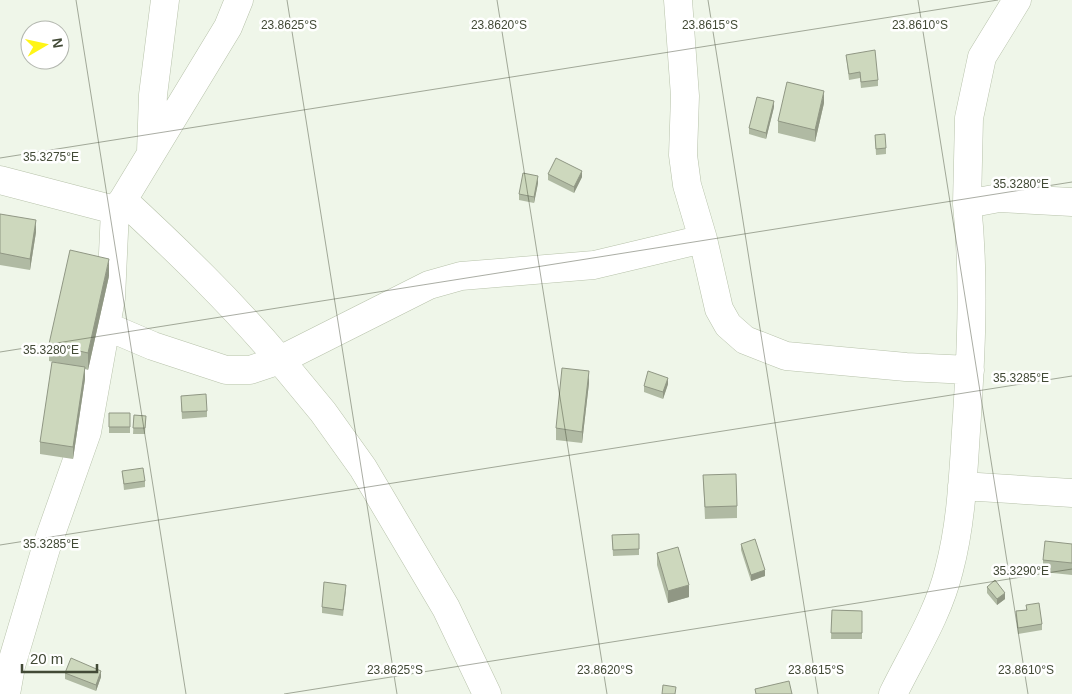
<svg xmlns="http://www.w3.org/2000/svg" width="1072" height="694" font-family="Arial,sans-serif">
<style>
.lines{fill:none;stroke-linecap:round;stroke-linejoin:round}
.street-casing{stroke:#b7c2aa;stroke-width:29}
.street{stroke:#fff;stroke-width:28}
.wall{fill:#b0baa3}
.shaded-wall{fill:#909784}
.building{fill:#cdd8bd;stroke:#909784}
.ticks{fill:none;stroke:#424a36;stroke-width:1;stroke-opacity:0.45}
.ticks-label{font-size:12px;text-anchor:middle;fill:#424a36;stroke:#fff;stroke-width:5;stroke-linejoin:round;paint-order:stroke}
</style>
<rect width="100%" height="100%" fill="#eff6e9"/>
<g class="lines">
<defs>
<path id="street" d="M 678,0 L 685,96 L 683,155 L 687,185 L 703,239 L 719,309 L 728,325 L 745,340 L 786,356 L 906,367 L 970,370
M 1017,0 L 982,57 L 969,118 L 967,204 L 999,198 L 1072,202
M 151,152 L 153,95 L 165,0
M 0,180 L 115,210 L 123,200 C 178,251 232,303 280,360 L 250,370 L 226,370 L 153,346 L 106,326
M 123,200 L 228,27 L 239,0
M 962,486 L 1072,493
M 6,694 L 11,666 L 46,548 L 87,432 L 111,298 L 115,210
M 487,694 L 446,608 L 363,468 L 323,412 L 280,360 L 429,285 L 461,276 L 594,265 L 703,239
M 893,694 C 913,653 938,615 949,570 C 961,525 963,478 966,431 C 971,356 975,280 967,204"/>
</defs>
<use href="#street" class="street-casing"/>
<use href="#street" class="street"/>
</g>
<path class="wall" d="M 846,55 L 878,80 L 878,86 L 861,88 L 860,78 L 849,80 Z
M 824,103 L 815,142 L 778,133 L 778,121 Z
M 774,107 L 766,139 L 749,134 L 749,128 Z
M 875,135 L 886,148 L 886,154 L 876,155 Z
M 548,174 L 582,177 L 574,193 L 548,180 Z
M 538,183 L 534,203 L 519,200 L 519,194 Z
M 0,214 L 36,232 L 30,270 L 0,265 Z
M 109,276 L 88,370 L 85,369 L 85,379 L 73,459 L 40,454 L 40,442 L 63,364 L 49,361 L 49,344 Z
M 589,383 L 582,443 L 556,440 L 556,428 Z
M 668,384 L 663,399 L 644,392 L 644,386 Z
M 181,402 L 207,411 L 207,417 L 182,419 Z
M 109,413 L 130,413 L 130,433 L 109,433 Z
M 134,415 L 146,416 L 145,434 L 133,434 Z
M 122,471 L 145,481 L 145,487 L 124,490 Z
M 703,475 L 737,506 L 737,518 L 705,519 Z
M 639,534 L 639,555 L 613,556 L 612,535 Z
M 741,544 L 765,576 L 751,581 L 741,550 Z
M 1072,544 L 1072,575 L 1043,572 L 1043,560 Z
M 657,553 L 689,597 L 668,603 L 657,565 Z
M 987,587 L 1005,599 L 997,605 L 987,593 Z
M 346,591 L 343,616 L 322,613 L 322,607 Z
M 1026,605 L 1042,624 L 1042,630 L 1018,634 L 1016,611 L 1026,610 Z
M 832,610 L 862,611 L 862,639 L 831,639 Z
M 65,673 L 101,677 L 96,691 L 65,679 Z"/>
<path class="shaded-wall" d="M 824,91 L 824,103 L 815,142 L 815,130 Z
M 774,101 L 774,107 L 766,139 L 766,133 Z
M 582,171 L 582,177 L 574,193 L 574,187 Z
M 538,176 L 538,183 L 534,203 L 534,197 Z
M 36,220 L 36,232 L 30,270 L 30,259 Z
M 109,259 L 109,276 L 88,370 L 88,353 Z
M 85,367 L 85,379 L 73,459 L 73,447 Z
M 589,371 L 589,383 L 582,443 L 582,432 Z
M 668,378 L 668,384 L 663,399 L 663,392 Z
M 765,570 L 765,576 L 751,581 L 751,575 Z
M 689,585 L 689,597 L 668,603 L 668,591 Z
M 1005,593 L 1005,599 L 997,605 L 997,599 Z
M 101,671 L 101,677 L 96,691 L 96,685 Z"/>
<path class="building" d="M 875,50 L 878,80 L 861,82 L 860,72 L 849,74 L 846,55 Z
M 787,82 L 824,91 L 815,130 L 778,121 Z
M 757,97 L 774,101 L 766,133 L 749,128 Z
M 885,134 L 886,148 L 876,149 L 875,135 Z
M 556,158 L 582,171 L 574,187 L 548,174 Z
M 523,173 L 538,176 L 534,197 L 519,194 Z
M 0,214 L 36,220 L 30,259 L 0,253 Z
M 70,250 L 109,259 L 88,353 L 49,344 Z
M 52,362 L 85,367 L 73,447 L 40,442 Z
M 562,368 L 589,371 L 582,432 L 556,428 Z
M 648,371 L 668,378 L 663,392 L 644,386 Z
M 206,394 L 207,411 L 182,412 L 181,396 Z
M 109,413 L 130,413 L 130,427 L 109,427 Z
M 134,415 L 146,416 L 145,428 L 133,428 Z
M 143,468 L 145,481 L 124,484 L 122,471 Z
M 736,474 L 737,506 L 705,507 L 703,475 Z
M 639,534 L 639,549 L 613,550 L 612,535 Z
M 755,539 L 765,570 L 751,575 L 741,544 Z
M 1045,541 L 1072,544 L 1072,563 L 1043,560 Z
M 678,547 L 689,585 L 668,591 L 657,553 Z
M 995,580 L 1005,593 L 997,599 L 987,587 Z
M 324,582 L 346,585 L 343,610 L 322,607 Z
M 1039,603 L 1042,624 L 1018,628 L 1016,611 L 1027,610 L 1026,605 Z
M 832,610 L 862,611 L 862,633 L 831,633 Z
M 71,658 L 101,671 L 96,685 L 65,673 Z
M 789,681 L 792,694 L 756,694 L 755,689 Z
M 663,685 L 676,687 L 675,694 L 662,694 Z"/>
<path class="ticks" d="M 76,0 L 186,694M 287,0 L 397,694M 497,0 L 607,694M 708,0 L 818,694M 918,0 L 1028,694M 0,158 L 998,0M 0,352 L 1072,182M 0,545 L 1072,376M 284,694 L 1072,569"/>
<g class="ticks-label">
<text x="289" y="29">23.8625°S</text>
<text x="499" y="29">23.8620°S</text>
<text x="710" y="29">23.8615°S</text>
<text x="920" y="29">23.8610°S</text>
<text x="51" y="161">35.3275°E</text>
<text x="1021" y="188">35.3280°E</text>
<text x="51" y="354">35.3280°E</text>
<text x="1021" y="382">35.3285°E</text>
<text x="51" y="548">35.3285°E</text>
<text x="1021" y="575">35.3290°E</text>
<text x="395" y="674">23.8625°S</text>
<text x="605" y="674">23.8620°S</text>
<text x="816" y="674">23.8615°S</text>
<text x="1026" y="674">23.8610°S</text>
</g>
<g transform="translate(45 45) rotate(81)"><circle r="24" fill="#ffffff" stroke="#b3b7af"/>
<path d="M0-4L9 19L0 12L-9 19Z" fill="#fff516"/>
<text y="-8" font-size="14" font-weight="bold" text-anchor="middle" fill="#424a36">N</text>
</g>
<path d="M22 664v8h75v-8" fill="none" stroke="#424a36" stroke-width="2.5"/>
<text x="30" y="664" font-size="15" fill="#424a36" stroke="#ffffff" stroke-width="4" paint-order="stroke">20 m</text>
</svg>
